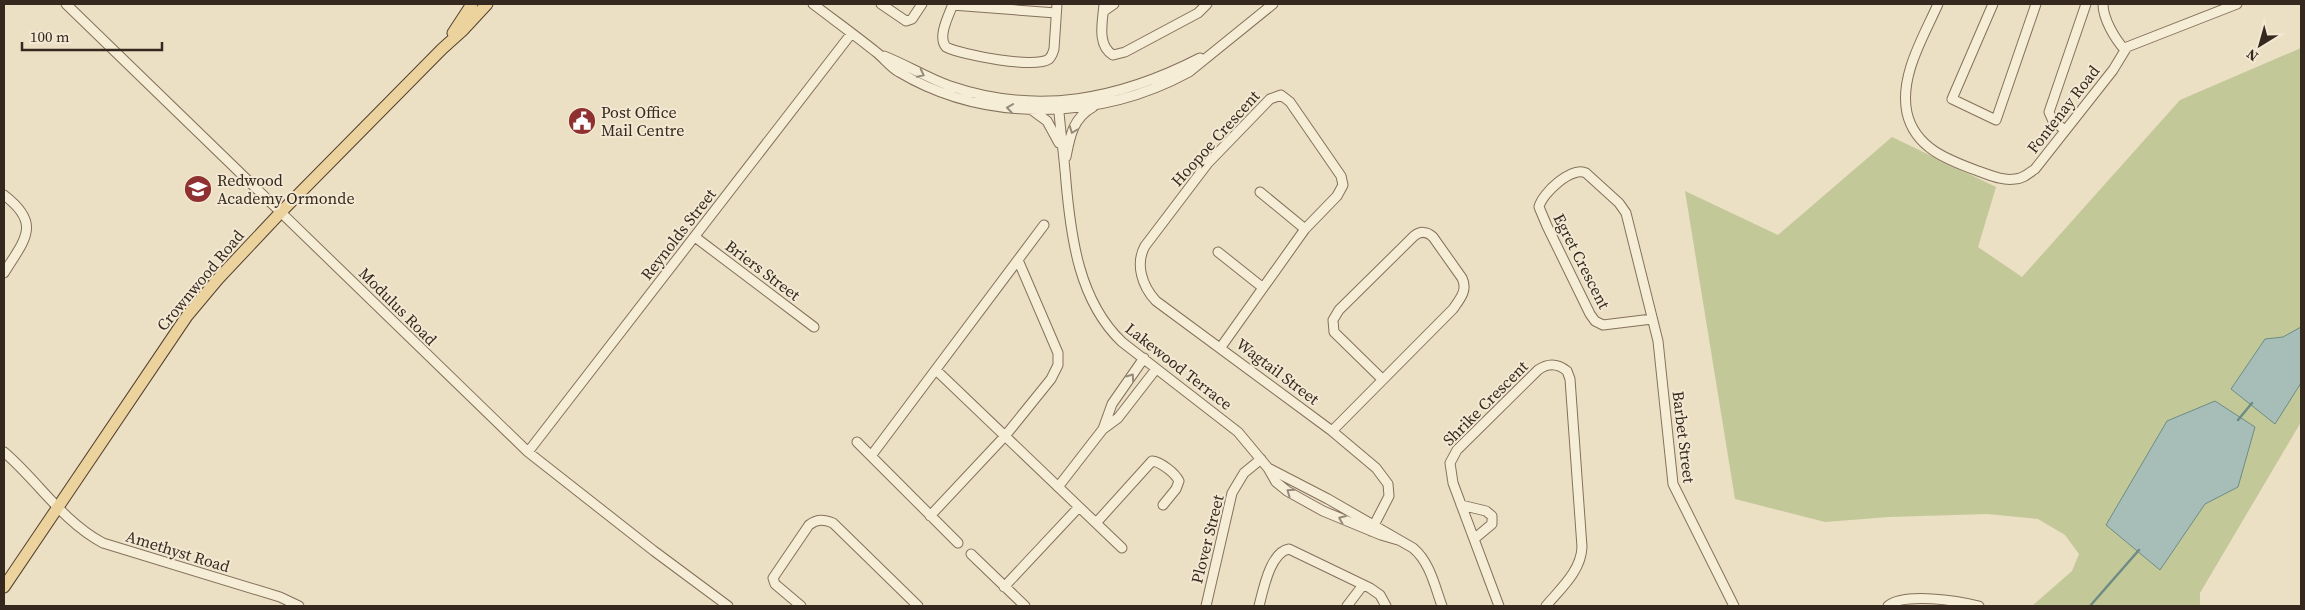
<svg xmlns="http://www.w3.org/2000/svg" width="2305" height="610" font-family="'Source Serif 4',serif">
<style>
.green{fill:#c3c899}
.water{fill:#a6beb7;stroke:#6d8c84}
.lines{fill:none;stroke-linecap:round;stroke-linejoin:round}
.stream{stroke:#6d8c84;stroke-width:2.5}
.minor-casing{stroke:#84715c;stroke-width:11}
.major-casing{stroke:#524030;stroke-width:13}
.minor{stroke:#f6edd7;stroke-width:9}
.major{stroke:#ecd39e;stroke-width:11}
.oneway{stroke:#968b7b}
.labels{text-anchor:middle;stroke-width:4;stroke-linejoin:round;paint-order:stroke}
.street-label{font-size:16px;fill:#35291f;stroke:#f3e9d3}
.poi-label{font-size:16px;fill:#35291f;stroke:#f3e9d3;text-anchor:start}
</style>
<rect width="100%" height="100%" fill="#ebdfc4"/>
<path class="green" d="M 2301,48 L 2301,422 L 2200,593 L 2200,606 L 2032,606 L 2072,571 L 2079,554 L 2065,535 L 2038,519 L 1987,514 L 1889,517 L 1825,522 L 1735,499 L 1685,191 L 1778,235 L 1892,137 L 1996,187 L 1978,247 L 2022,277 L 2180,100 Z"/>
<path class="water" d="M 2301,327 L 2301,383 L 2275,424 L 2231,389 L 2265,339 L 2283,337 Z
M 2215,401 L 2255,427 L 2238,487 L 2205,504 L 2160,570 L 2106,525 L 2167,421 Z"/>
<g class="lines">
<path class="stream" d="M 2238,420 L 2252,403
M 2090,606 L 2139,550"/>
<defs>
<path id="minor" d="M 66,4 L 528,452 L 654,551 L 728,606
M 813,4 C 834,20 855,35 876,52 C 884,58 890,67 899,72 C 986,124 1101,120 1189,72 L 1273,4
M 881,4 L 906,21 L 912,19 L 922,4
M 953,4 C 949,15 937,37 946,47 C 962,55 1035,69 1049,59 C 1052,56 1053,53 1054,49 L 1057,4
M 1104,4 C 1103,20 1096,45 1113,55 L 1125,52 L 1198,13 L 1207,4
M 1938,4 C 1924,36 1899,76 1907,113 C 1915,148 1948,160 1978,171 C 1990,175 2002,181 2015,179 C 2023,179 2029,173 2035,169 L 2113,70 L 2127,47 L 2237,4
M 1993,4 L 1952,99 L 1996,120 L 2036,4
M 2103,4 C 2103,19 2115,39 2125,50
M 952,5 L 1056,13
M 1104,11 L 1114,4
M 884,56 C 907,65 927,78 950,86 C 1038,116 1120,99 1200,58
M 1058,101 C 1060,128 1064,155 1066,182 C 1071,238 1079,301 1122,342 L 1238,432 L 1268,468 L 1276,482 L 1287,491 L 1323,511 L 1381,535 L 1398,540
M 1032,110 L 1047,121 L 1059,143
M 2065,130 L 2053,121 L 2049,112 L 2086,4
M 1066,157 C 1070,136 1073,118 1093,107
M 1260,192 L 1305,229
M 4,195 C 42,224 25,239 4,273
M 695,237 L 814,327
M 1218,252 L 1262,287
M 1652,319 L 1603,325 L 1595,321 L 1590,314 L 1547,226 L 1539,207 C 1542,193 1572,166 1586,173 L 1619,203 L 1626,213 L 1658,341 L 1673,484 L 1734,606
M 1221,347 L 1305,229 L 1337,196 L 1343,185 L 1341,176 L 1290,102 L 1281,95 L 1270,99 L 1208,163 L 1145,246 C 1135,264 1142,286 1156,301 L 1332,431 L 1376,468 L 1388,484 L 1389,496 L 1371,531
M 936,370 L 1122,548
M 1103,429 L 1112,404 L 1144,358
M 1332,431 L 1453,309 C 1460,299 1468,290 1462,278 L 1433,237 C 1427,231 1420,231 1414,236 L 1339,310 L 1333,320 L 1334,332 L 1382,379
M 857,442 L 958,543
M 4,452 C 38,481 62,521 103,543 L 280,597 L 299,606
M 528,452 L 851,34
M 871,456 L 1044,225
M 1268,468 L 1328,499 L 1413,548 C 1430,562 1435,587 1442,606
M 1058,487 L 1103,429 L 1118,418 L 1156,369
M 1461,505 L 1486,511 L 1492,516 L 1492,524 L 1474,539
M 930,516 L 1005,436 L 1051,379 L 1058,365 L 1058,353 L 1018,260
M 1096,523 L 1152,461 C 1161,462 1175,473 1179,481 L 1176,489 L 1163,505
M 971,554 L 1025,606
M 1004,587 L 1079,507
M 801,606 L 775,584 L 773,578 L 809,525 C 817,519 823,519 833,523 L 918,606
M 1206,606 L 1232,493 L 1244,473 L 1261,459
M 1259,606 C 1263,591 1270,552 1289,549 L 1370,588 L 1380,595 L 1386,606
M 1347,606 L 1363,585
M 1499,606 L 1453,483 L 1450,463 L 1457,450 L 1538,370 C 1548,363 1557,363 1567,371 L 1570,379 L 1582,547 C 1581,571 1561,588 1546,606
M 1888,606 C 1904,592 1959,601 1979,606"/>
<path id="major" d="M 453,33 L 472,4
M 4,587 L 187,316 L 218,279 L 282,211 L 442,49 L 462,31 L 487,4"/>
</defs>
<use href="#minor" class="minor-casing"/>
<use href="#major" class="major-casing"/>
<use href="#minor" class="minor"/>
<use href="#major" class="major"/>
</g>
<defs><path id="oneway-chevron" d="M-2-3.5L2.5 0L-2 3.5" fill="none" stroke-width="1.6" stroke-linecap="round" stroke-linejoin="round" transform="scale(1.25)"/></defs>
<g class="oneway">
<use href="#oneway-chevron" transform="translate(921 74) rotate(26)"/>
<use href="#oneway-chevron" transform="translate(1010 108) rotate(-172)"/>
<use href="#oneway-chevron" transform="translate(1073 130) rotate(111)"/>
<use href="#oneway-chevron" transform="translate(1131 377) rotate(-55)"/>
<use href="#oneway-chevron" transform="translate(1290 492) rotate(-145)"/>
<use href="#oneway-chevron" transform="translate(1342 519) rotate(-157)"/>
</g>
<defs>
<symbol id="civic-disc" viewBox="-11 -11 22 22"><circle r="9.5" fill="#8f3031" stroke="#f3e9d3"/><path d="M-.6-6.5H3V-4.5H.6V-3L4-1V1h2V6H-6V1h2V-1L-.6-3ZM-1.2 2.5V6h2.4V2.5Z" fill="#fff"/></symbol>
<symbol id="school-disc" viewBox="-11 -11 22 22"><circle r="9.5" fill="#8f3031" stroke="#f3e9d3"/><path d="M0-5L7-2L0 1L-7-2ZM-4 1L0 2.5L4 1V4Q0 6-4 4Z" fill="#fff"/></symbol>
</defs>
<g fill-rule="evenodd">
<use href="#civic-disc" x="566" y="105" width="32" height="32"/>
<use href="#school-disc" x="182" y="173" width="32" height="32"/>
</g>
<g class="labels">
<g class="street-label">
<text transform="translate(2063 109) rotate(-52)" y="6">Fontenay Road</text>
<text transform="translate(1215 138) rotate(-48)" y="6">Hoopoe Crescent</text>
<text transform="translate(678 234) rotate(-52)" y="6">Reynolds Street</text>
<text transform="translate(1582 261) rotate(63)" y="6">Egret Crescent</text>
<text transform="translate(763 270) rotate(37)" y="6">Briers Street</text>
<text transform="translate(200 280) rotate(-50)" y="6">Crownwood Road</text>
<text transform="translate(398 306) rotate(45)" y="6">Modulus Road</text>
<text transform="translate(1179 366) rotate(38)" y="6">Lakewood Terrace</text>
<text transform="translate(1278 371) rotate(37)" y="6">Wagtail Street</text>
<text transform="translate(1485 403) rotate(-45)" y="6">Shrike Crescent</text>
<text transform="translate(1684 437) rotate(83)" y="6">Barbet Street</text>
<text transform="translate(1207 539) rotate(-76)" y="6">Plover Street</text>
<text transform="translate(178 551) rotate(17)" y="6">Amethyst Road</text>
</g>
<g class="poi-label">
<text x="601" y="118">Post Office<tspan x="601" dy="18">Mail Centre</tspan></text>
<text x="217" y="186">Redwood<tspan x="217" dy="18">Academy Ormonde</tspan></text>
</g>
</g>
<rect width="2305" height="610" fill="none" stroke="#35291f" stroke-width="10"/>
<g transform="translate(2260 45) rotate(217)" stroke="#f3e9d3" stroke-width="4" paint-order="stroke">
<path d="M0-4L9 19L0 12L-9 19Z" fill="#35291f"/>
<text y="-8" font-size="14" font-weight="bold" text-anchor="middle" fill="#35291f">N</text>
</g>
<path d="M22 42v8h140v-8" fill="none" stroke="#35291f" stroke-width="2.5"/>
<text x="30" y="42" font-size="15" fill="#35291f" stroke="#f3e9d3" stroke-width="4" paint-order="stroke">100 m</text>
</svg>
